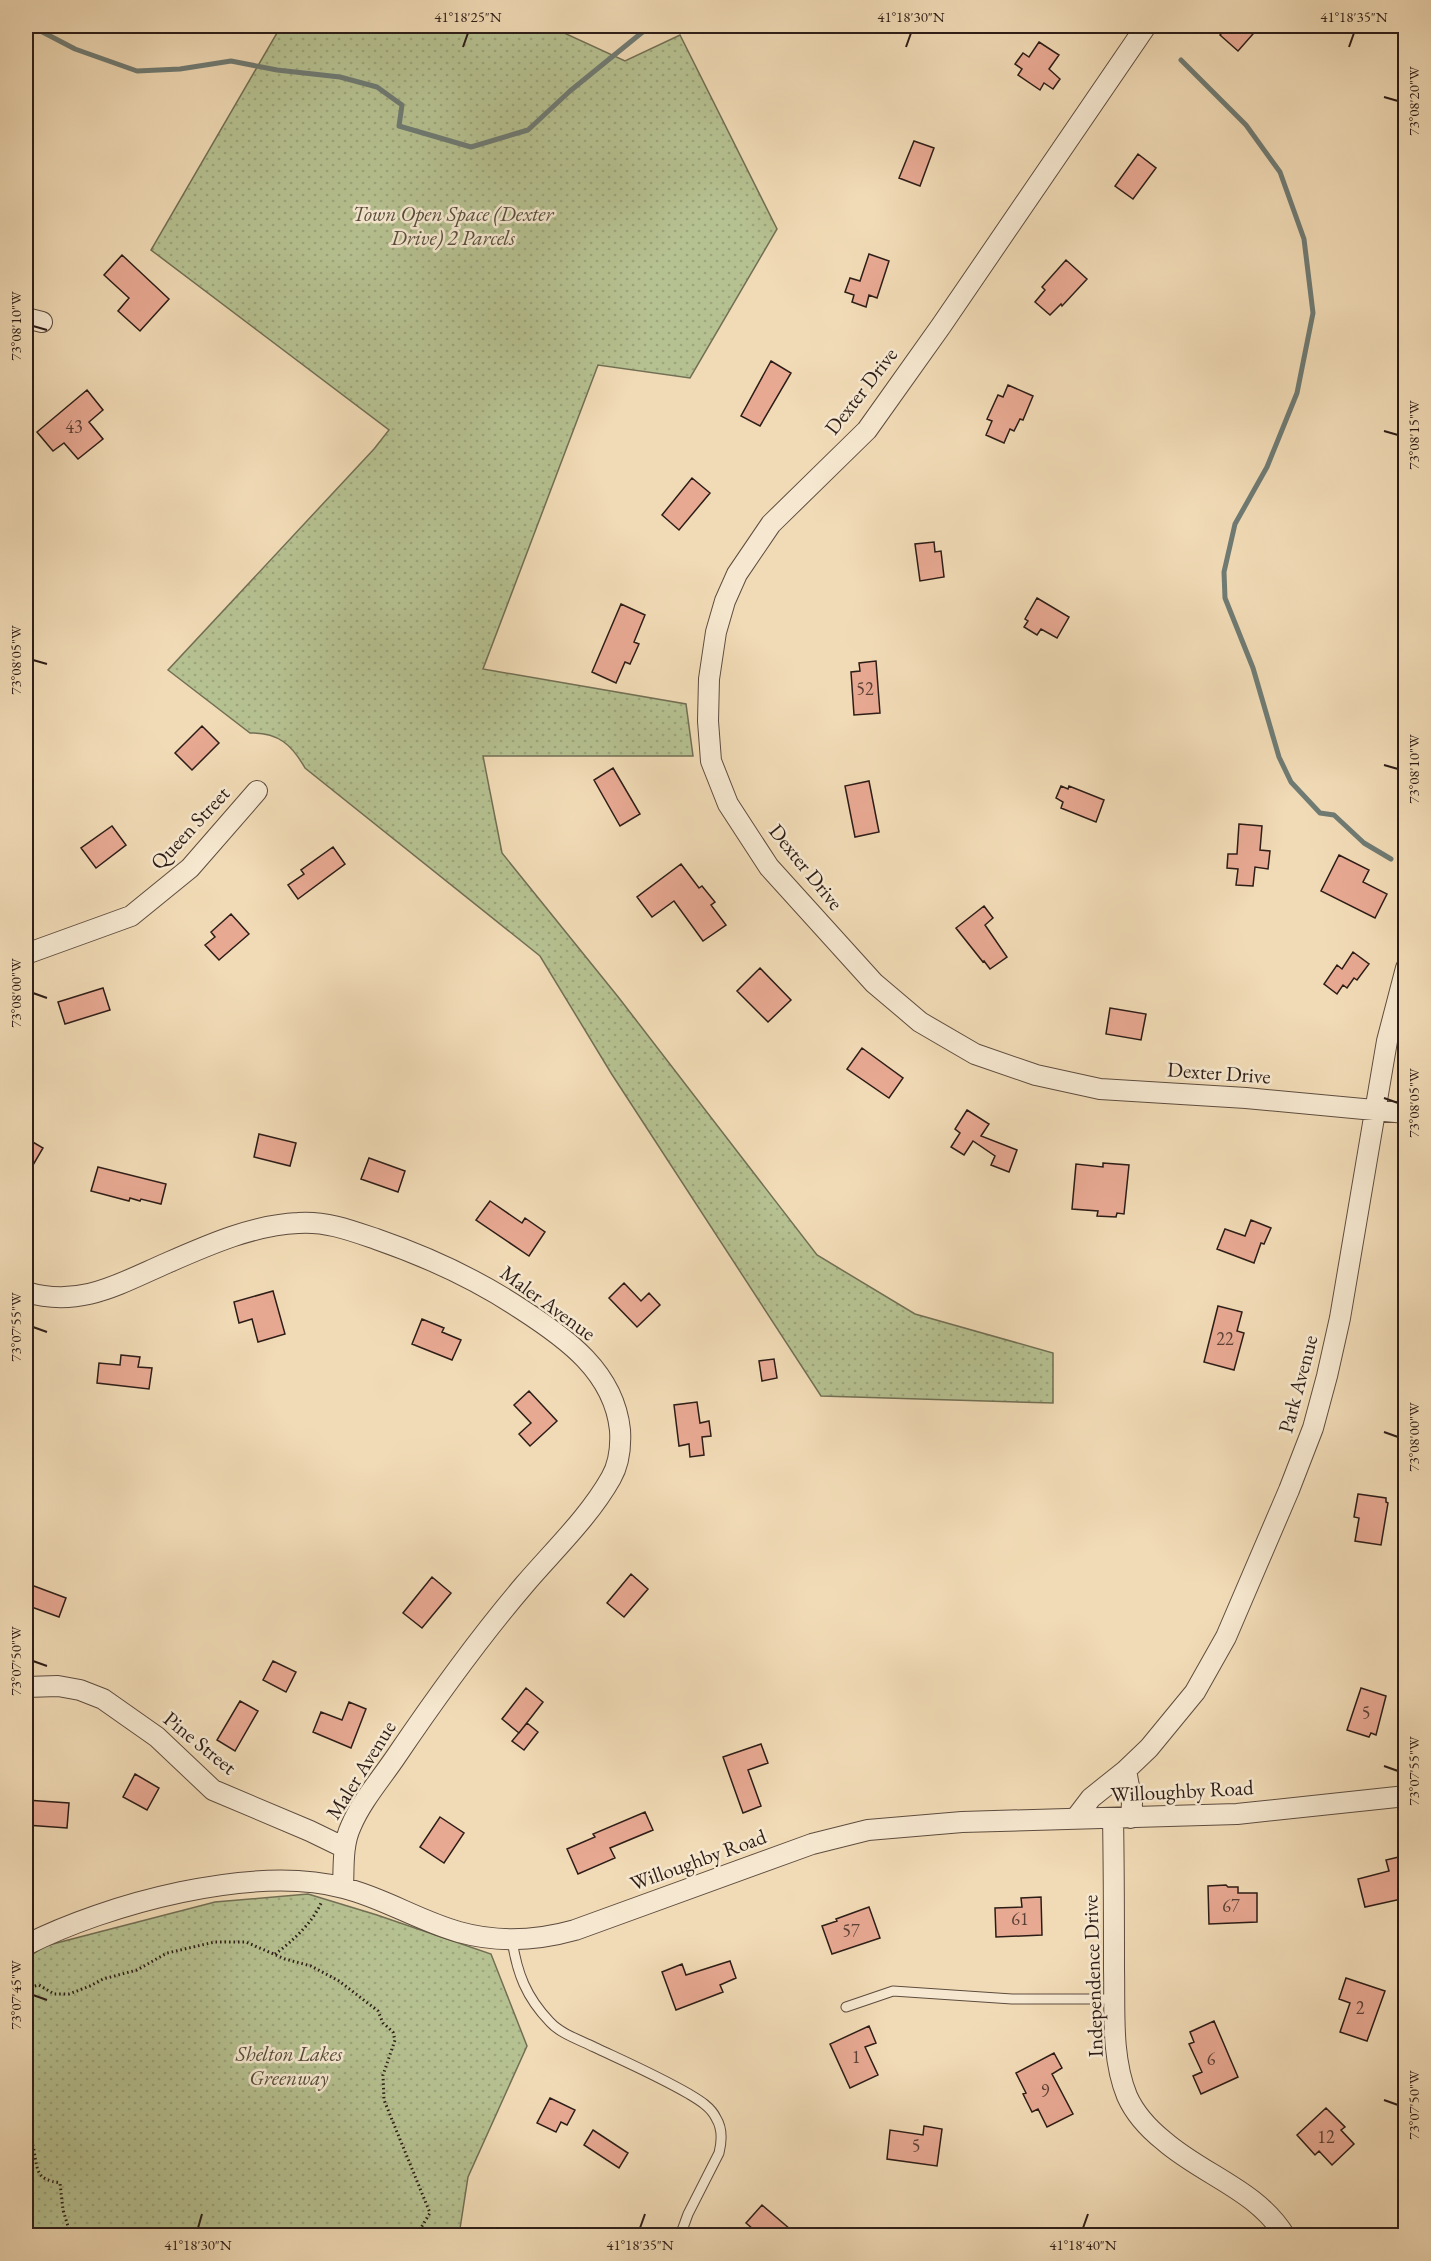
<svg xmlns="http://www.w3.org/2000/svg" width="1431" height="2261" font-family="'EB Garamond',serif">
<style>
.park{fill:url(#park-dots);stroke:#726f54;stroke-width:1.5}
.lines{fill:none;stroke-linecap:round;stroke-linejoin:round}
.stream{stroke:#6f7b74;stroke-width:5}
.building{fill:#e8a993;stroke:#2d1d17;stroke-width:1.5}
.lane-casing{stroke:#5e4c3f;stroke-width:11}
.street-casing{stroke:#5e4c3f;stroke-width:22}
.path{stroke:#2d1d17;stroke-width:3;stroke-dasharray:1.5 3;stroke-linecap:butt}
.lane{stroke:#f6e8d0;stroke-width:9}
.street{stroke:#f6e8d0;stroke-width:20}
.ticks{fill:none;stroke:#2d1d17;stroke-width:2}
.labels{text-anchor:middle;stroke-width:5;stroke-linejoin:round;paint-order:stroke}
.number-label{font-size:18px;fill:#5c4036}
.park-label{font-size:21px;font-style:italic;fill:#564e3c;stroke:#f6e8d0}
.street-label{font-size:21px;fill:#2d1d17;stroke:#f6e8d0}
.neatline{fill:none;stroke:#2d1d17;stroke-width:2}
.ticks-label{font-size:15px;text-anchor:middle;fill:#2d1d17}
</style>
<defs>
<pattern id="park-dots" width="8" height="8" patternUnits="userSpaceOnUse" patternTransform="scale(1.5)"><rect width="8" height="8" fill="#b6c191"/><path d="M2 2h.1M6 6h.1" fill="none" stroke="#9da57c" stroke-width="1.8" stroke-linecap="round"/></pattern>
</defs>
<rect width="100%" height="100%" fill="#f1dbb6"/>
<filter id="stains"><feTurbulence type="fractalNoise" baseFrequency=".00333" numOctaves="4"/><feColorMatrix values="0 0 0 0 .2 0 0 0 0 .09 0 0 0 0 .02 0 0 0 .5 -.17"/></filter>
<radialGradient id="worn" r=".72"><stop offset=".6" stop-color="#630" stop-opacity="0"/><stop offset="1" stop-color="#630" stop-opacity=".3"/></radialGradient>
<path class="park" d="M 281,26 L 549,26 L 625,61 L 680,35 L 777,229 L 690,378 L 598,365 L 483,669 L 686,704 L 693,756 L 483,756 L 502,853 L 619,998 L 817,1255 L 915,1314 L 1053,1353 L 1053,1403 L 821,1396 L 611,1073 L 540,956 L 305,768 C 292,745 278,732 250,733 L 168,670 L 374,449 L 389,430 L 151,250 Z
M 308,1894 L 377,1915 L 491,1954 L 527,2046 L 468,2177 L 459,2235 L 26,2236 L 26,1959 L 45,1946 L 215,1902 Z"/>
<g class="lines">
<path class="stream" d="M 31,26 L 75,49 L 137,71 L 180,69 L 231,61 L 277,70 L 340,77 L 377,87 L 402,105 L 399,126 L 471,147 L 528,130 L 570,91 L 650,26
M 1181,60 L 1246,125 L 1280,172 L 1304,239 L 1313,313 L 1297,393 L 1267,467 L 1235,524 L 1224,572 L 1225,598 L 1253,668 L 1279,757 L 1291,782 L 1320,813 L 1334,815 L 1364,843 L 1391,859"/>
</g>
<path class="building" d="M 1228,26 L 1260,26 L 1238,51 L 1220,35 Z
M 1039,42 L 1059,55 L 1049,69 L 1060,79 L 1053,89 L 1044,83 L 1040,90 L 1018,75 L 1022,69 L 1015,64 L 1023,53 L 1029,57 Z
M 914,141 L 934,148 L 920,186 L 899,178 Z
M 1138,154 L 1156,168 L 1133,199 L 1115,186 Z
M 869,254 L 889,261 L 877,298 L 869,295 L 866,307 L 852,302 L 854,295 L 845,292 L 850,278 L 860,281 Z
M 122,255 L 169,299 L 140,331 L 118,311 L 129,298 L 104,275 Z
M 1066,260 L 1087,279 L 1062,306 L 1061,304 L 1050,315 L 1035,302 L 1045,290 L 1042,287 Z
M 771,361 L 791,373 L 760,426 L 741,416 Z
M 1008,385 L 1033,396 L 1023,420 L 1020,419 L 1014,431 L 1010,429 L 1004,443 L 986,435 L 992,421 L 987,419 L 998,395 L 1003,397 Z
M 87,390 L 103,410 L 89,422 L 103,439 L 78,459 L 64,443 L 53,451 L 37,432 Z
M 692,478 L 710,493 L 679,530 L 662,515 Z
M 934,542 L 935,552 L 941,551 L 944,577 L 920,581 L 915,544 Z
M 1037,598 L 1069,617 L 1057,638 L 1041,629 L 1037,635 L 1024,627 L 1028,621 L 1025,619 Z
M 621,604 L 645,615 L 634,642 L 639,644 L 630,664 L 625,662 L 616,683 L 592,672 Z
M 876,661 L 880,713 L 854,715 L 851,672 L 860,671 L 859,663 Z
M 202,726 L 219,743 L 192,770 L 175,753 Z
M 613,768 L 640,814 L 620,826 L 594,780 Z
M 869,781 L 879,832 L 855,837 L 845,786 Z
M 1061,786 L 1068,789 L 1069,786 L 1104,800 L 1096,822 L 1061,808 L 1063,802 L 1056,798 Z
M 1239,824 L 1262,826 L 1260,850 L 1270,851 L 1268,869 L 1255,867 L 1253,886 L 1236,885 L 1238,869 L 1227,868 L 1228,854 L 1237,854 Z
M 112,826 L 126,845 L 96,868 L 81,848 Z
M 333,847 L 345,864 L 298,899 L 288,885 L 304,874 L 301,870 Z
M 1339,855 L 1369,870 L 1363,882 L 1387,894 L 1375,918 L 1321,891 Z
M 681,864 L 699,888 L 702,886 L 715,902 L 711,905 L 726,925 L 703,941 L 674,901 L 652,917 L 637,897 Z
M 984,906 L 993,918 L 985,925 L 1007,957 L 990,969 L 984,961 L 983,962 L 956,928 Z
M 231,914 L 249,934 L 219,960 L 205,945 L 215,937 L 211,932 Z
M 1353,952 L 1369,964 L 1357,980 L 1354,978 L 1347,988 L 1343,985 L 1337,994 L 1324,984 L 1337,965 L 1342,969 Z
M 760,968 L 791,1000 L 768,1022 L 737,991 Z
M 103,988 L 110,1010 L 65,1024 L 58,1002 Z
M 1110,1008 L 1146,1014 L 1141,1040 L 1106,1034 Z
M 862,1048 L 903,1078 L 889,1098 L 847,1069 Z
M 967,1110 L 989,1124 L 981,1136 L 1017,1150 L 1009,1172 L 991,1165 L 995,1156 L 973,1141 L 964,1155 L 951,1147 L 960,1133 L 955,1129 Z
M 259,1134 L 296,1143 L 290,1166 L 254,1157 Z
M 26,1138 L 43,1148 L 26,1177 Z
M 369,1158 L 405,1171 L 398,1192 L 361,1179 Z
M 1103,1163 L 1129,1165 L 1124,1214 L 1117,1213 L 1116,1217 L 1097,1216 L 1098,1211 L 1072,1209 L 1076,1164 L 1103,1167 Z
M 98,1167 L 166,1184 L 161,1204 L 141,1199 L 140,1201 L 130,1198 L 129,1201 L 91,1191 Z
M 490,1201 L 522,1223 L 525,1218 L 545,1232 L 529,1256 L 476,1220 Z
M 1251,1220 L 1271,1228 L 1264,1244 L 1261,1243 L 1254,1263 L 1217,1249 L 1225,1229 L 1245,1236 Z
M 624,1283 L 641,1301 L 649,1293 L 660,1305 L 637,1327 L 609,1298 Z
M 273,1291 L 285,1334 L 258,1342 L 252,1319 L 239,1323 L 234,1302 Z
M 1218,1306 L 1242,1312 L 1237,1331 L 1244,1333 L 1234,1370 L 1204,1362 Z
M 422,1319 L 444,1328 L 442,1332 L 461,1340 L 452,1360 L 412,1344 Z
M 121,1355 L 140,1357 L 138,1367 L 152,1368 L 149,1389 L 97,1383 L 99,1363 L 120,1365 Z
M 774,1359 L 777,1378 L 762,1381 L 759,1361 Z
M 529,1391 L 557,1421 L 530,1446 L 519,1434 L 531,1423 L 514,1405 Z
M 697,1402 L 700,1423 L 709,1421 L 711,1436 L 702,1437 L 704,1455 L 690,1457 L 689,1444 L 679,1446 L 674,1405 Z
M 1358,1494 L 1386,1498 L 1386,1502 L 1388,1503 L 1381,1545 L 1355,1541 L 1359,1518 L 1354,1517 Z
M 631,1574 L 648,1589 L 624,1617 L 607,1603 Z
M 432,1577 L 451,1593 L 422,1628 L 403,1613 Z
M 26,1583 L 66,1598 L 59,1617 L 26,1605 Z
M 273,1661 L 296,1672 L 286,1692 L 263,1680 Z
M 526,1688 L 543,1702 L 519,1733 L 502,1719 Z
M 1361,1688 L 1386,1696 L 1376,1735 L 1371,1733 L 1369,1737 L 1347,1730 Z
M 240,1701 L 258,1711 L 235,1751 L 217,1740 Z
M 349,1702 L 366,1709 L 351,1748 L 313,1732 L 321,1712 L 342,1720 Z
M 527,1723 L 538,1732 L 524,1750 L 512,1741 Z
M 761,1744 L 768,1763 L 748,1770 L 761,1806 L 743,1813 L 723,1757 Z
M 135,1774 L 159,1788 L 147,1810 L 123,1797 Z
M 26,1800 L 69,1803 L 67,1828 L 26,1825 Z
M 645,1812 L 653,1830 L 610,1848 L 615,1858 L 578,1874 L 567,1849 L 595,1837 L 593,1834 Z
M 440,1817 L 464,1833 L 444,1863 L 420,1847 Z
M 1403,1856 L 1406,1868 L 1406,1898 L 1365,1907 L 1358,1879 L 1389,1871 L 1386,1860 Z
M 1226,1885 L 1228,1887 L 1238,1887 L 1238,1893 L 1257,1893 L 1257,1922 L 1209,1924 L 1208,1886 Z
M 1041,1897 L 1042,1935 L 996,1937 L 995,1908 L 1022,1907 L 1021,1898 Z
M 869,1907 L 880,1938 L 832,1954 L 822,1926 L 837,1921 L 836,1919 Z
M 730,1961 L 736,1978 L 720,1985 L 723,1992 L 676,2010 L 662,1972 L 682,1964 L 686,1975 Z
M 1346,1978 L 1385,1991 L 1367,2041 L 1340,2032 L 1350,2003 L 1339,1999 Z
M 1214,2021 L 1238,2077 L 1201,2094 L 1193,2076 L 1202,2072 L 1189,2044 L 1194,2042 L 1190,2032 Z
M 869,2026 L 876,2043 L 865,2047 L 878,2075 L 850,2088 L 830,2044 Z
M 1054,2053 L 1062,2068 L 1052,2074 L 1073,2114 L 1047,2127 L 1038,2109 L 1032,2112 L 1023,2094 L 1026,2093 L 1016,2073 Z
M 550,2098 L 575,2110 L 567,2125 L 561,2122 L 556,2132 L 537,2123 Z
M 1326,2108 L 1345,2127 L 1341,2130 L 1354,2144 L 1332,2165 L 1319,2151 L 1315,2155 L 1297,2135 Z
M 924,2126 L 942,2129 L 937,2166 L 887,2159 L 890,2130 L 923,2135 Z
M 593,2130 L 628,2153 L 619,2168 L 584,2145 Z
M 762,2205 L 797,2235 L 760,2235 L 746,2223 Z"/>
<g class="lines">
<defs>
<path id="lane" d="M 512,1940 C 517,1973 526,1997 550,2022 C 561,2034 580,2040 594,2047 C 626,2062 658,2076 689,2094 C 699,2100 711,2107 716,2118 C 723,2129 722,2141 719,2153 L 688,2214 L 680,2236
M 846,2007 L 893,1991 L 1012,1999 L 1114,1999"/>
<path id="street" d="M 1146,26 L 941,326 L 867,430 L 771,524 L 737,574 L 725,601 L 716,632 L 709,679 L 708,721 L 711,761 L 728,804 L 769,867 L 874,983 L 920,1022 L 975,1054 L 1036,1075 L 1100,1089 L 1246,1098 L 1406,1113
M 26,318 L 42,322
M 26,954 L 131,916 L 190,868 L 257,791
M 26,1292 C 80,1308 119,1284 167,1263 C 208,1245 253,1225 298,1223 C 326,1221 350,1230 376,1239 C 428,1257 476,1279 521,1309 C 566,1338 614,1372 620,1430 C 621,1446 619,1464 611,1478 C 589,1517 554,1550 525,1584 C 478,1639 435,1699 395,1758 C 380,1780 361,1802 351,1826 C 342,1845 344,1868 343,1888
M 26,1687 L 58,1686 L 80,1690 L 103,1699 L 157,1737 L 213,1790 L 310,1831 L 345,1848
M 1126,1770 L 1132,1803 L 1131,1818
M 1075,1819 L 1091,1798 L 1126,1770 L 1149,1748 L 1195,1692 L 1226,1637 L 1289,1490 L 1313,1428 L 1327,1376 L 1340,1318 L 1387,1041 L 1406,968
M 1113,1819 C 1114,1869 1114,1919 1114,1969 C 1115,2010 1111,2057 1127,2096 C 1135,2114 1149,2129 1164,2141 C 1203,2175 1257,2190 1285,2236
M 26,1945 C 107,1904 253,1864 344,1888 C 384,1898 419,1921 459,1932 C 498,1943 536,1941 575,1930 L 812,1844 L 868,1830 L 962,1822 L 1237,1814 L 1406,1796"/>
</defs>
<use href="#lane" class="lane-casing"/>
<use href="#street" class="street-casing"/>
<path class="path" d="M 275,1954 C 292,1942 313,1922 321,1903
M 26,1988 L 39,1985 L 54,1994 L 69,1994 L 90,1986 L 103,1979 L 137,1970 L 167,1953 L 215,1942 L 246,1942 L 285,1959 L 311,1966 L 339,1981 L 378,2011 L 383,2023 L 393,2032 L 395,2040 L 383,2075 L 384,2100 L 430,2213 L 416,2236
M 26,2128 C 29,2135 33,2143 34,2151 C 38,2172 36,2179 60,2183 L 63,2210 L 71,2236"/>
<use href="#lane" class="lane"/>
<use href="#street" class="street"/>
</g>
<path class="ticks" d="M 463,47 L 468,33M 906,47 L 911,33M 1349,47 L 1354,33M 1384,97 L 1398,101M 33,326 L 47,330M 1384,431 L 1398,435M 33,660 L 47,664M 1384,765 L 1398,769M 33,993 L 47,998M 1384,1098 L 1398,1103M 33,1327 L 47,1332M 1384,1432 L 1398,1437M 33,1661 L 47,1666M 1384,1766 L 1398,1771M 33,1995 L 47,2000M 1384,2100 L 1398,2105M 198,2228 L 202,2214M 640,2228 L 645,2214M 1083,2228 L 1088,2214"/>
<g class="labels">
<g class="number-label">
<text x="74" y="433">43</text>
<text x="865" y="695">52</text>
<text x="1225" y="1345">22</text>
<text x="1366" y="1719">5</text>
<text x="1231" y="1912">67</text>
<text x="1020" y="1925">61</text>
<text x="851" y="1937">57</text>
<text x="1360" y="2014">2</text>
<text x="856" y="2063">1</text>
<text x="1211" y="2065">6</text>
<text x="1045" y="2097">9</text>
<text x="1326" y="2143">12</text>
<text x="916" y="2152">5</text>
</g>
<g class="park-label">
<text x="453" y="221">Town Open Space (Dexter<tspan x="453" dy="24">Drive) 2 Parcels</tspan></text>
<text x="289" y="2061">Shelton Lakes<tspan x="289" dy="24">Greenway</tspan></text>
</g>
<g class="street-label">
<text transform="translate(861 391) rotate(-52)" y="7">Dexter Drive</text>
<text transform="translate(190 828) rotate(-47)" y="7">Queen Street</text>
<text transform="translate(806 867) rotate(51)" y="7">Dexter Drive</text>
<text transform="translate(1219 1073) rotate(4)" y="7">Dexter Drive</text>
<text transform="translate(548 1303) rotate(36)" y="7">Maler Avenue</text>
<text transform="translate(1298 1384) rotate(-75)" y="7">Park Avenue</text>
<text transform="translate(200 1743) rotate(39)" y="7">Pine Street</text>
<text transform="translate(361 1770) rotate(-58)" y="7">Maler Avenue</text>
<text transform="translate(1182 1791) rotate(-3)" y="7">Willoughby Road</text>
<text transform="translate(698 1860) rotate(-20)" y="7">Willoughby Road</text>
<text transform="translate(1093 1976) rotate(-92)" y="7">Independence Drive</text>
</g>
</g>
<rect width="1431" height="2261" fill="none" stroke="#f1dbb6" stroke-width="66"/>
<rect x="33" y="33" width="1365" height="2195" class="neatline"/>
<g class="ticks-label">
<text x="468" y="22">41°18'25"N</text>
<text x="911" y="22">41°18'30"N</text>
<text x="1354" y="22">41°18'35"N</text>
<text transform="translate(1414 101) rotate(-90)" y="5">73°08'20"W</text>
<text transform="translate(16 326) rotate(-90)" y="5">73°08'10"W</text>
<text transform="translate(1414 435) rotate(-90)" y="5">73°08'15"W</text>
<text transform="translate(16 660) rotate(-90)" y="5">73°08'05"W</text>
<text transform="translate(1414 769) rotate(-90)" y="5">73°08'10"W</text>
<text transform="translate(16 993) rotate(-90)" y="5">73°08'00"W</text>
<text transform="translate(1414 1103) rotate(-90)" y="5">73°08'05"W</text>
<text transform="translate(16 1327) rotate(-90)" y="5">73°07'55"W</text>
<text transform="translate(1414 1437) rotate(-90)" y="5">73°08'00"W</text>
<text transform="translate(16 1661) rotate(-90)" y="5">73°07'50"W</text>
<text transform="translate(1414 1771) rotate(-90)" y="5">73°07'55"W</text>
<text transform="translate(16 1995) rotate(-90)" y="5">73°07'45"W</text>
<text transform="translate(1414 2105) rotate(-90)" y="5">73°07'50"W</text>
<text x="198" y="2250">41°18'30"N</text>
<text x="640" y="2250">41°18'35"N</text>
<text x="1083" y="2250">41°18'40"N</text>
</g>
<rect width="100%" height="100%" filter="url(#stains)"/>
<rect width="100%" height="100%" fill="url(#worn)"/>
</svg>
